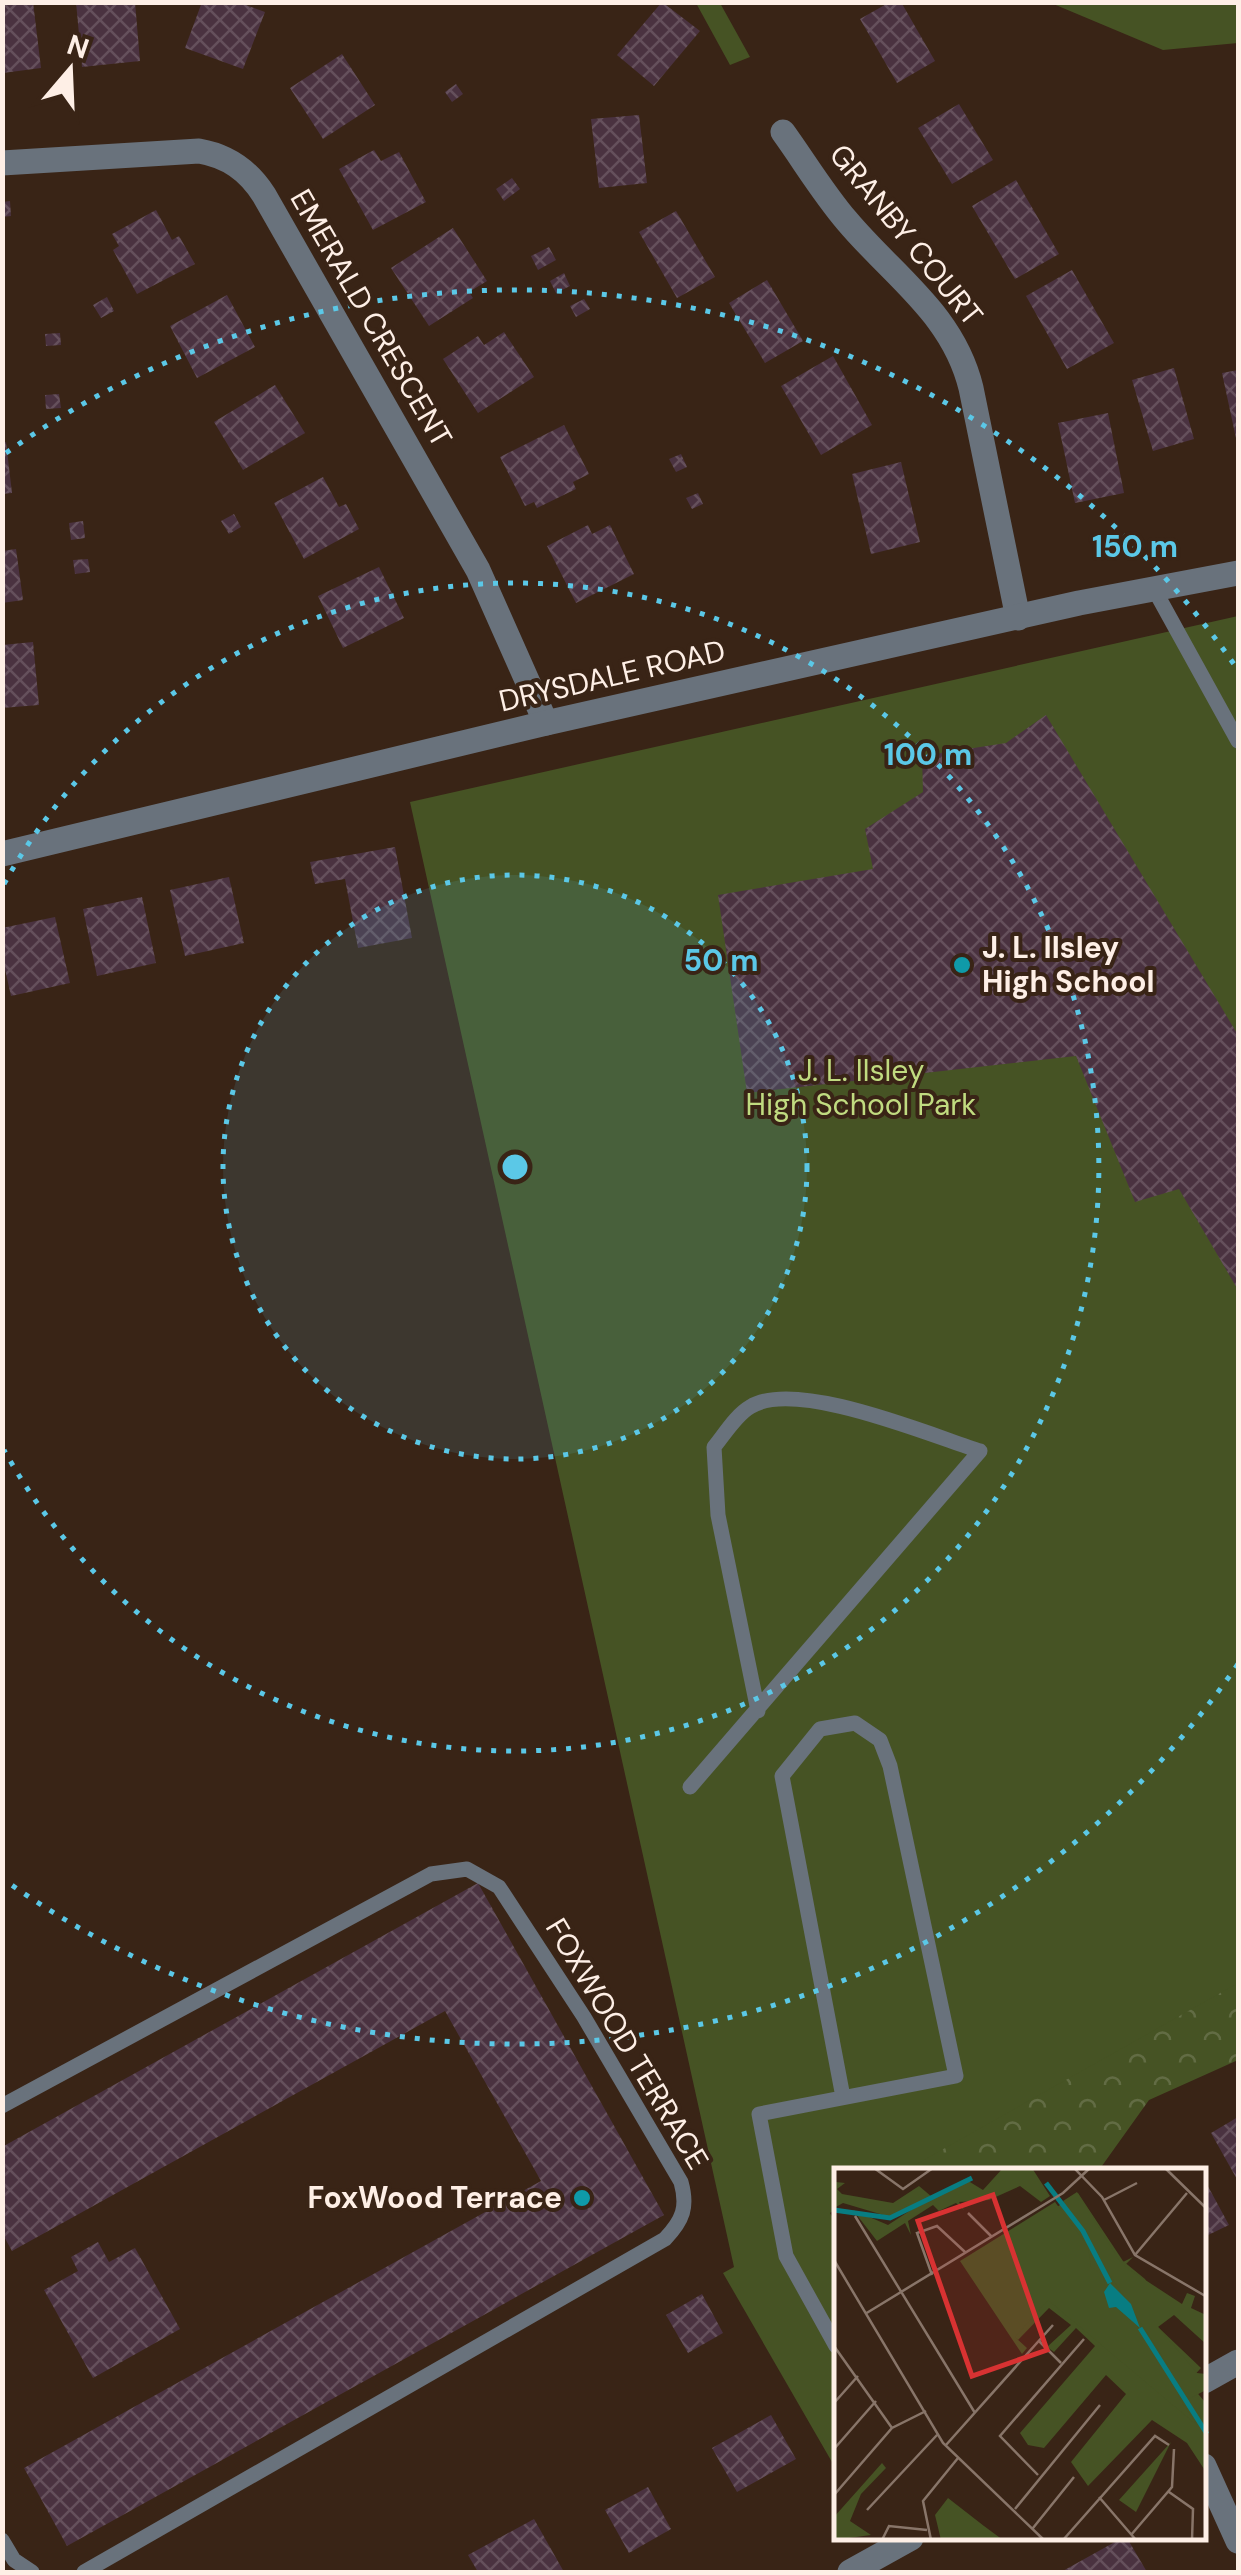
<svg xmlns="http://www.w3.org/2000/svg" width="1241" height="2575" font-family="'DM Sans',sans-serif">
<style>
.forest{fill:url(#forest-crowns)}
.green{fill:#465324}
.building{fill:url(#building-cross-hatch)}
.lines{fill:none;stroke-linecap:round;stroke-linejoin:round}
.service{stroke:#69727c;stroke-width:15}
.minor{stroke:#69727c;stroke-width:25}
.tertiary{stroke:#69727c;stroke-width:25}
.ring{fill:none;stroke:#5bc8e7;stroke-width:5;stroke-dasharray:5 10}
.culture-dot{fill:#0f9aa8;stroke:#392416;stroke-width:4}
.labels{text-anchor:middle;stroke-width:8;stroke-linejoin:round;paint-order:stroke}
.street-label{font-size:30px;fill:#feefe6;stroke:#392416}
.poi-label{font-size:30px;font-weight:bold;fill:#feefe6;stroke:#392416;text-anchor:start}
.park-label{font-size:30px;fill:#c0db80;stroke:#392416}
.inset-river{fill:none;stroke:#087d82;stroke-width:5}
.inset-road{fill:none;stroke:#887569;stroke-width:2.5}
.view{fill:#d83232;fill-opacity:0.15;stroke:#d83232;stroke-width:5}
.inset-edge{fill:none;stroke:#feefe6;stroke-width:5}
.centre{fill:#5bc8e7;stroke:#392416;stroke-width:5}
.ring-label{font-size:30px;text-anchor:middle;font-weight:bold;fill:#5bc8e7;stroke:#392416;stroke-width:8;stroke-linejoin:round;paint-order:stroke}
</style>
<defs>
<pattern id="forest-crowns" width="20" height="18" patternUnits="userSpaceOnUse" patternTransform="scale(2.5)"><rect width="20" height="18" fill="#465324"/><path d="M2 6a3 3 0 1 1 6 0M12 15a3 3 0 1 1 6 0" fill="none" stroke="#626c44"/></pattern>
<pattern id="building-cross-hatch" width="8" height="8" patternUnits="userSpaceOnUse" patternTransform="scale(2.5)"><rect width="8" height="8" fill="#4a3240"/><path d="M0 0l8 8M0 8l8-8" fill="none" stroke="#65505c"/></pattern>
</defs>
<rect width="100%" height="100%" fill="#392416"/>
<path class="forest" d="M 1238,1901 L 1238,2060 L 1149,2100 L 1099,2170 L 893,2170 Z"/>
<path class="green" d="M 696,3 L 720,3 L 750,57 L 730,65 Z
M 1051,3 L 1238,3 L 1238,43 L 1163,50 Z
M 1238,616 L 1238,1983 L 906,2170 L 836,2170 L 836,2209 L 830,2213 L 836,2223 L 836,2469 L 723,2273 L 734,2267 L 410,802 Z"/>
<path class="building" d="M 33,2 L 41,68 L 3,73 L 3,5 Z
M 76,2 L 135,2 L 140,61 L 82,67 Z
M 202,2 L 238,2 L 265,12 L 243,69 L 185,48 Z
M 662,2 L 700,31 L 654,86 L 617,55 Z
M 890,2 L 901,2 L 935,61 L 897,83 L 860,19 Z
M 342,54 L 375,105 L 323,139 L 290,88 Z
M 456,84 L 463,94 L 452,102 L 445,92 Z
M 959,104 L 993,160 L 952,184 L 918,128 Z
M 639,115 L 647,183 L 599,188 L 591,119 Z
M 374,150 L 381,161 L 399,152 L 426,202 L 373,230 L 339,169 Z
M 512,178 L 520,189 L 504,201 L 496,189 Z
M 1016,180 L 1059,254 L 1015,279 L 972,206 Z
M 10,201 L 11,216 L 2,217 L 2,202 Z
M 156,210 L 172,240 L 179,236 L 195,264 L 137,294 L 113,250 L 119,246 L 112,234 Z
M 676,211 L 715,277 L 677,298 L 639,232 Z
M 453,228 L 487,281 L 469,292 L 473,298 L 429,326 L 391,268 Z
M 549,247 L 556,260 L 538,270 L 531,256 Z
M 1072,270 L 1114,343 L 1067,369 L 1026,296 Z
M 564,273 L 570,286 L 556,293 L 550,281 Z
M 767,280 L 803,341 L 765,363 L 729,303 Z
M 227,295 L 255,347 L 197,378 L 170,326 Z
M 107,297 L 114,311 L 101,318 L 93,305 Z
M 584,299 L 590,309 L 576,317 L 570,306 Z
M 504,332 L 534,377 L 478,413 L 443,359 L 478,336 L 484,345 Z
M 60,333 L 61,345 L 46,346 L 45,334 Z
M 833,356 L 872,425 L 821,455 L 781,386 Z
M 1174,368 L 1194,439 L 1153,451 L 1132,380 Z
M 1238,370 L 1238,443 L 1237,443 L 1222,373 Z
M 275,385 L 305,433 L 243,470 L 214,422 Z
M 59,394 L 61,408 L 46,409 L 45,395 Z
M 1108,413 L 1124,493 L 1075,503 L 1058,423 Z
M 564,425 L 589,474 L 573,482 L 576,489 L 537,508 L 534,502 L 525,506 L 500,457 Z
M 6,442 L 12,493 L 2,494 L 2,443 Z
M 681,454 L 687,467 L 676,472 L 669,459 Z
M 901,462 L 920,542 L 871,554 L 852,474 Z
M 323,477 L 339,507 L 346,504 L 359,529 L 304,559 L 274,503 Z
M 698,493 L 703,504 L 692,509 L 686,498 Z
M 234,514 L 241,527 L 229,534 L 221,521 Z
M 83,521 L 85,538 L 71,540 L 69,523 Z
M 588,525 L 592,534 L 610,525 L 634,574 L 576,603 L 547,546 Z
M 16,549 L 23,600 L 2,603 L 2,551 Z
M 88,559 L 90,572 L 75,574 L 73,560 Z
M 379,567 L 404,618 L 343,648 L 318,596 Z
M 33,642 L 39,705 L 2,708 L 2,645 Z
M 1046,715 L 1238,1035 L 1238,1290 L 1179,1189 L 1135,1202 L 1076,1056 L 747,1093 L 718,895 L 873,869 L 865,829 L 923,792 L 922,756 L 1006,743 Z
M 395,847 L 412,938 L 358,948 L 345,879 L 315,884 L 310,862 Z
M 229,877 L 244,943 L 185,956 L 170,890 Z
M 142,897 L 156,963 L 97,976 L 83,909 Z
M 55,917 L 70,983 L 11,996 L 2,956 L 2,928 Z
M 478,1883 L 664,2215 L 67,2546 L 24,2468 L 541,2181 L 445,2011 L 12,2251 L 2,2233 L 2,2147 Z
M 1238,2117 L 1238,2181 L 1211,2133 Z
M 1204,2179 L 1229,2225 L 1204,2237 Z
M 98,2242 L 109,2262 L 135,2248 L 180,2329 L 93,2378 L 44,2290 L 78,2271 L 71,2257 Z
M 702,2294 L 723,2333 L 688,2353 L 666,2315 Z
M 771,2415 L 796,2459 L 737,2492 L 712,2448 Z
M 648,2487 L 671,2529 L 629,2553 L 605,2510 Z
M 534,2519 L 564,2572 L 478,2572 L 468,2555 Z
M 1122,2538 L 1127,2538 L 1147,2572 L 1061,2572 Z"/>
<g class="lines">
<path class="service" d="M 1154,589 L 1238,741
M 690,1787 L 980,1451 C 930,1435 795,1378 750,1407 C 736,1415 724,1435 714,1447 L 718,1515 L 758,1711
M 2,2106 L 431,1874 L 467,1869 L 499,1887 L 584,2017 L 681,2182 C 688,2207 683,2220 665,2239 L 84,2572
M 836,2346 L 786,2256 L 759,2114 L 956,2076 L 890,1766 L 880,1740 L 855,1723 L 820,1729 L 782,1776 L 843,2097
M 2,2540 L 14,2560 L 32,2572"/>
<path class="minor" d="M 783,132 C 804,161 823,193 847,221 C 894,277 953,314 971,388 L 1018,618
M 2,163 L 199,151 C 228,156 248,170 264,195 L 478,570 L 546,723
M 1204,2381 L 1238,2362
M 1204,2466 L 1238,2541
M 850,2572 L 911,2538"/>
<path class="tertiary" d="M 2,854 L 546,723 L 1079,603 L 1238,573"/>
</g>
<circle cx="515" cy="1167" r="292" fill="#5bc8e7" fill-opacity=".12"/>
<g class="ring">
<circle cx="515" cy="1167" r="292"/>
<path d="M4 884A584 584 0 1 1 4 1450"/>
<path d="M1238 1664A877 877 0 0 1 6 1881M6 453A877 877 0 0 1 1238 670"/>
</g>
<g class="culture-dot">
<circle cx="962" cy="965" r="10"/>
<circle cx="582" cy="2198" r="10"/>
</g>
<g class="labels">
<g class="street-label">
<text transform="translate(906 235) rotate(51)" y="10">GRANBY COURT</text>
<text transform="translate(371 318) rotate(60)" y="10">EMERALD CRESCENT</text>
<text transform="translate(612 676) rotate(-13)" y="10">DRYSDALE ROAD</text>
<text transform="translate(627 2044) rotate(59)" y="10">FOXWOOD TERRACE</text>
</g>
<g class="poi-label">
<text x="982" y="958">J. L. Ilsley<tspan x="982" dy="34">High School</tspan></text>
<text x="562" y="2208" text-anchor="end">FoxWood Terrace</text>
</g>
<g class="park-label">
<text x="861" y="1081">J. L. Ilsley<tspan x="861" dy="34">High School Park</tspan></text>
</g>
</g>
<g transform="translate(834 2168)">
<rect width="372" height="372" fill="#392416"/>
<path d="M 244,25 L 289,93 L 311,111 L 325,134 L 324,159 L 367,200 L 354,214 L 371,234 L 373,247 L 372,360 L 372,304 L 353,275 L 318,252 L 254,318 L 237,294 L 292,226 L 272,207 L 210,280 L 194,277 L 186,265 L 261,178 L 242,160 L 220,184 L 213,179 L 237,157 L 215,140 L 184,172 L 180,169 L 223,39 ZM 337,274 L 302,344 L 285,332 ZM 48,295 L 52,300 L 27,326 L 16,353 L 37,367 L 0,372 L 0,349 ZM 114,330 L 150,358 L 169,372 L 107,372 L 101,347 Z" fill="#465324"/>
<path d="M 169,0 L 198,0 L 216,28 L 207,34 L 186,18 L 155,32 L 125,34 L 130,42 L 122,35 L 105,43 L 99,37 L 74,53 L 77,67 L 71,55 L 43,73 L 19,42 L 54,57 L 97,29 L 56,49 L 9,35 L 0,40 L 2,14 L 11,15 L 3,21 L 8,26 L 59,35 L 85,18 L 98,29 L 131,11 L 149,22 ZM 243,24 L 287,95 L 299,89 L 290,98 L 348,136 L 353,125 L 361,128 L 357,140 L 372,147 L 372,176 L 340,147 L 324,159 L 363,205 L 372,206 L 372,222 L 349,234 L 338,208 L 346,232 L 365,259 L 214,132 L 181,169 L 193,180 L 188,186 L 126,93 L 221,34 L 254,79 L 257,99 L 269,107 L 275,140 L 282,139 L 306,160 L 334,197 L 232,39 L 229,33 Z" fill="#465324"/>
<path d="M 276,115 L 297,136 L 306,160 L 282,139 L 275,140 L 270,124 Z" fill="#087d82"/>
<path class="inset-river" d="M 212,15 L 249,63 L 276,115M 0,42 L 56,50 L 138,10M 306,160 L 373,266"/>
<path class="inset-road" d="M 40,0 L 69,21 L 99,0M 240,0 L 268,29 L 301,87 L 373,129M 331,0 L 373,41M 270,32 L 303,15M 134,45 L 158,69M 21,48 L 141,245M 301,87 L 353,25M 0,92 L 109,275 L 210,372M 98,107 L 83,65 L 103,58 L 131,84M 31,146 L 229,25 L 256,0M 205,173 L 227,195M 0,178 L 58,260M 0,235 L 24,208M 112,277 L 219,157M 0,281 L 42,233M 204,307 L 166,268 L 250,171M 335,324 L 359,341 L 358,372M 0,327 L 58,260 L 92,243M 265,329 L 302,372M 181,341 L 266,237M 33,342 L 103,267M 199,360 L 240,309M 297,367 L 338,319 L 340,281M 48,372 L 55,358 L 93,362M 97,372 L 89,333 L 124,290M 229,372 L 321,268 L 335,277"/>
<path class="view" d="M 159,27 L 213,182 L 138,208 L 84,53 Z"/>
<rect width="372" height="372" class="inset-edge"/>
</g>
<circle cx="515" cy="1167" r="15" class="centre"/>
<g class="ring-label">
<text x="1135" y="557">150 m</text>
<text x="928" y="765">100 m</text>
<text x="721" y="971">50 m</text>
</g>
<rect width="1241" height="2575" fill="none" stroke="#feefe6" stroke-width="10"/>
<g transform="translate(70 70) rotate(19)" stroke="#392416" stroke-width="8" paint-order="stroke">
<path d="M0-8L18 38L0 25L-18 38Z" fill="#feefe6"/>
<text y="-15" font-size="28" font-weight="bold" text-anchor="middle" fill="#feefe6">N</text>
</g>
</svg>
